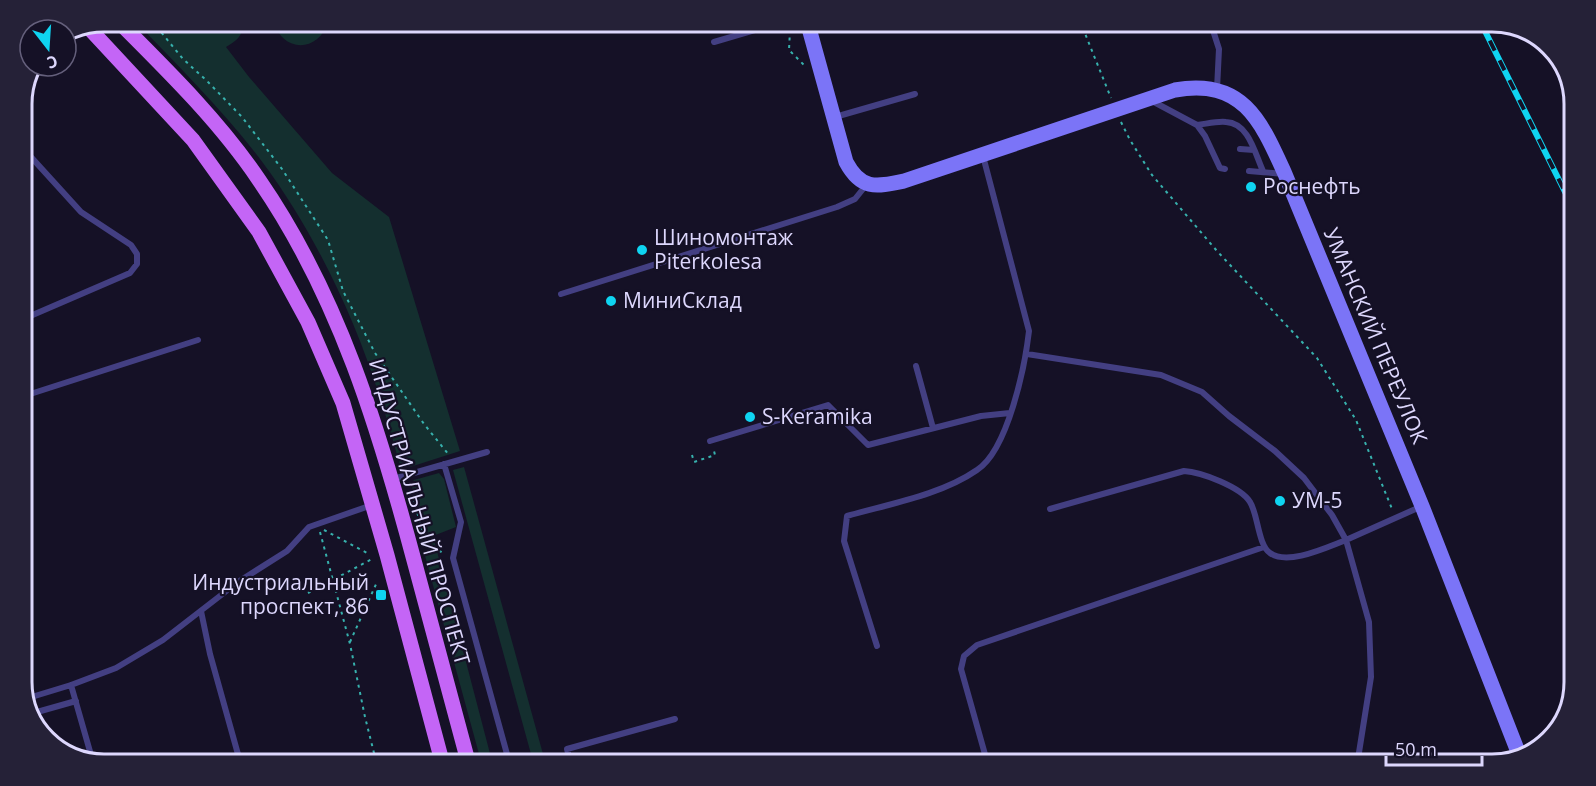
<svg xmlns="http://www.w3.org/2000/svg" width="1596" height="786" font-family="'Open Sans',sans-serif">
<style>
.green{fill:#142f2f}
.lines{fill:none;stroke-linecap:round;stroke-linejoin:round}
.path{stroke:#37b1ad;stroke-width:2;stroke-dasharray:3 4.5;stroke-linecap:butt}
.lane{stroke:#433f82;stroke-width:6}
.secondary{stroke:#7b74f7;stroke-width:15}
.primary{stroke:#c465f6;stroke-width:15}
.rail-casing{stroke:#0fd4f1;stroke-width:6}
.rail{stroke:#151126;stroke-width:4;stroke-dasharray:11;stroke-linecap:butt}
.poi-dot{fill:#0fd4f1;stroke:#151126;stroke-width:2}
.labels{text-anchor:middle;stroke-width:4.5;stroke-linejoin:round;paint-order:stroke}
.poi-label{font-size:21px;fill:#ddd7fd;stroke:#151126;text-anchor:start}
.street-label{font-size:21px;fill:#ddd7fd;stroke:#151126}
.rim{fill:none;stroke:#ddd7fd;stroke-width:3}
</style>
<rect width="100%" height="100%" fill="#151126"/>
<path class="green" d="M 135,21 L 243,21 C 244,35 237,41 226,47 L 249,77 L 332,173 L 389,217 L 460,451 L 410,467 L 400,465 C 393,441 387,418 379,395 C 354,315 313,230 263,163 C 225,112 179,67 135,21 Z
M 274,21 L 328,21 L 328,22 C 319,53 281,53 274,21 Z
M 464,467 L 546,765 L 534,765 L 453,470 Z
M 439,473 L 444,479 L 456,527 L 433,536 L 493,765 L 482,765 L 424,552 L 432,549 L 429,538 L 427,538 L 411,484 L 414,480 Z"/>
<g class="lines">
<path class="path" d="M 152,21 L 183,59 L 206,80 L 242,117 L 282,169 L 328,240 L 343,291 L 375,353 L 424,424 L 449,455
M 1080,21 L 1111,98
M 790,30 L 789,50 L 805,66
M 1121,122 L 1130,140 L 1152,175 L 1217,251 L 1317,358 L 1356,420 L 1392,509
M 692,455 L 694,462 L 715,455 L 714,451
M 409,484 L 426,543 L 424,544
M 324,530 L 369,554
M 320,532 L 350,644 L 365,717 L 377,765
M 426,543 L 445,554
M 308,593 L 374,558
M 350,642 L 377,582"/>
<path class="lane" d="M 432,21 L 434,29
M 1210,21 L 1219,49 L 1217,89
M 714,42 L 786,21
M 1152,101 L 1197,125 L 1205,136 L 1220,168 L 1225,169
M 835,117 L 915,94
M 1197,125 C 1206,124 1217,121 1226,122 C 1249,123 1255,154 1263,171
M 21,146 L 81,212 L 131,245 L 137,254 L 137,264 L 130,273 L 21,320
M 1240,149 L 1254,150
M 1249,171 L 1284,174
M 561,294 L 837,207 L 855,199 L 867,184
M 1027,354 L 1161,375 L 1202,392 L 1229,416 L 1275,451 L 1304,478 L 1332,515 L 1346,540 C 1327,547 1288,566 1270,553 C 1258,545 1258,514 1250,502 C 1241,487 1201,472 1184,471 L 1050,509
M 916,366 L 933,428
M 21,397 L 198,340
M 710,441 L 828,405 L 868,445 L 981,416 L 1010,413
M 444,464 L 461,522 L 453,558 L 510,765
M 393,479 L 487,452
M 201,611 L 210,654 L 241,765
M 877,646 L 844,541 L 847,516 C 889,504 941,495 977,470 C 1008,450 1025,366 1029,331 L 983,156
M 71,685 L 93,762
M 25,699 L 71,685 L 116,668 L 163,640 L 238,582 L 287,551 L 309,527 L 372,505
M 30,714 L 76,701
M 571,765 L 567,749 L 675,719
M 988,765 L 961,669 L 964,656 L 977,645 L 1264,547
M 1357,765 L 1371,677 L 1369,622 L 1346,540 L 1420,507"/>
<path class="secondary" d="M 807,21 L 846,162 C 861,190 875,187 904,181 L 1175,90 C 1243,78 1261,121 1285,174 L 1422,506 L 1520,757"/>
<path class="primary" d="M 118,21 C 168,71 220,122 259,180 C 339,296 379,429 415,564 C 433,631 451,698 469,765
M 88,27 L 193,140 L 259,232 L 308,322 L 343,403 L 387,555 L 443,765"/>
<defs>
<path id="rail" d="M 1480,21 L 1575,212
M 1551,49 L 1575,116"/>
</defs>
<use href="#rail" class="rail-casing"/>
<use href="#rail" class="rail"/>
</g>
<g class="poi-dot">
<circle cx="1251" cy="187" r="6"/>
<circle cx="642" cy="250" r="6"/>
<circle cx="611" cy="301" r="6"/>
<circle cx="750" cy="417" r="6"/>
<circle cx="1280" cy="501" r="6"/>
<rect x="375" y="589" width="12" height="12" rx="3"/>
</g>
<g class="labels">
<g class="poi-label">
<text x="1263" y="194">Роснефть</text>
<text x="654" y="245">Шиномонтаж<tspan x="654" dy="24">Piterkolesa</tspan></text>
<text x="623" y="308">МиниСклад</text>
<text x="762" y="424">S-Keramika</text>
<text x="1292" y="508">УМ-5</text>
<text x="369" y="590" text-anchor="end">Индустриальный<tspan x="369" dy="24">проспект, 86</tspan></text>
</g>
<g class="street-label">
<text transform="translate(1375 336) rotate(67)" y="7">УМАНСКИЙ ПЕРЕУЛОК</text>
<text transform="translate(419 512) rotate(74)" y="7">ИНДУСТРИАЛЬНЫЙ ПРОСПЕКТ</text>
</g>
</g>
<path d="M0 0H1596V786H0ZM104 32H1492A72 72 0 0 1 1564 104V682A72 72 0 0 1 1492 754H104A72 72 0 0 1 32 682V104A72 72 0 0 1 104 32Z" fill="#252137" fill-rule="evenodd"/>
<path class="rim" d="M104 32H1492A72 72 0 0 1 1564 104V682A72 72 0 0 1 1492 754H104A72 72 0 0 1 32 682V104A72 72 0 0 1 104 32Z"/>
<g transform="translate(48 48) rotate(163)"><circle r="28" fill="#151126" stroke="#65607c" stroke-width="1.5"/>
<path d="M0-4.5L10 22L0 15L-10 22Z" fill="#0fd4f1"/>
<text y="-9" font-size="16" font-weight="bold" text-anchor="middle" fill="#ddd7fd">С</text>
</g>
<path d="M1386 756v9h96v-9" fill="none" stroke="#ddd7fd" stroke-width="3"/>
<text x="1395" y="756" font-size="18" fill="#ddd7fd" stroke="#151126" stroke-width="4.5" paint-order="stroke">50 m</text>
</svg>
